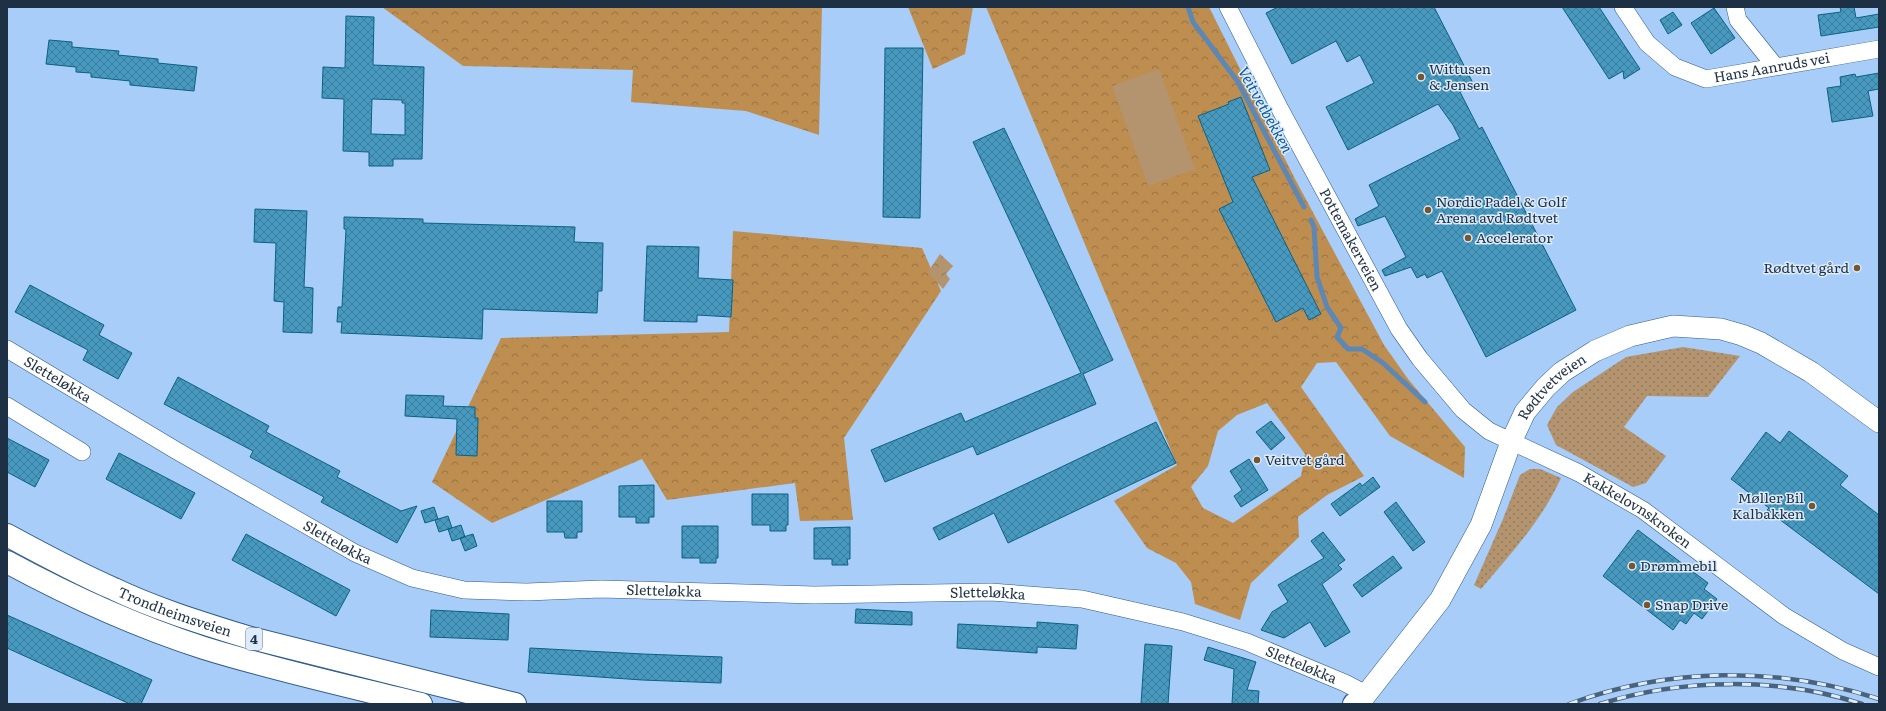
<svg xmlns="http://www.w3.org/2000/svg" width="1886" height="711" font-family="Literata,serif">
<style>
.grass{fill:url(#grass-dots)}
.forest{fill:url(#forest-crowns);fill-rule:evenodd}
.park{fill:url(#park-crowns)}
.garden{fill:#b3946e}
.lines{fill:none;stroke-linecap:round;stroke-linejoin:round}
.stream{stroke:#5d87b4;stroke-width:5}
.building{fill:url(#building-cross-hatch);stroke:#0c6182;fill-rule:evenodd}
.minor-casing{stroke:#2e5a88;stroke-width:18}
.tertiary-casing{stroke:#2e5a88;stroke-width:22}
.trunk-casing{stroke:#2e5a88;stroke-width:24}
.minor{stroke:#fff;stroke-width:17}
.tertiary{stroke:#fff;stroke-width:21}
.trunk{stroke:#fff;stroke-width:22}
.rail-casing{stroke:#49627d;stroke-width:4.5}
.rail{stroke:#ddecfc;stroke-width:3;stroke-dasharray:9;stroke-linecap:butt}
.poi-dot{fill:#77562d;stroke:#ddecfc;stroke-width:1.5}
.labels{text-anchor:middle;stroke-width:3;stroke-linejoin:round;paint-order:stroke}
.shield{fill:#ddecfc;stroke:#57687b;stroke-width:1}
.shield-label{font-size:13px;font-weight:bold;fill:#1d3044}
.street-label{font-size:14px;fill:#1d3044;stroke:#ddecfc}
.poi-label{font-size:14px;fill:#1d3044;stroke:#ddecfc;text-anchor:start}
.water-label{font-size:15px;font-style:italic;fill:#0a5799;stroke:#ddecfc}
</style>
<defs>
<pattern id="grass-dots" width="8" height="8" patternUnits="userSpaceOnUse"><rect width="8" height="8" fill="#b3946e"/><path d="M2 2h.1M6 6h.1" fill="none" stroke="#91795c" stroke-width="1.8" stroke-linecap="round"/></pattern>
<pattern id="forest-crowns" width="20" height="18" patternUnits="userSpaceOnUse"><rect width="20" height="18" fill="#be8e50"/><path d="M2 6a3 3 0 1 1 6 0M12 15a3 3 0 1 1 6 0" fill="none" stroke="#9a7444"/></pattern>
<pattern id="park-crowns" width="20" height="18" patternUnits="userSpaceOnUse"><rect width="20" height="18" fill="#b3946e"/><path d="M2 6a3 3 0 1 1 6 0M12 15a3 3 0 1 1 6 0" fill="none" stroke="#91795c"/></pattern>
<pattern id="building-cross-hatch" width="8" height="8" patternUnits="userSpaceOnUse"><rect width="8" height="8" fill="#4799bf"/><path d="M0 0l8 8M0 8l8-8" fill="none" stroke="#3b7d9d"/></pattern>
</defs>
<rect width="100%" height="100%" fill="#a7cdf8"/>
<path class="grass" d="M 1683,347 L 1740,356 L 1708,397 L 1647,396 L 1624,427 L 1666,456 L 1646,483 L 1633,487 L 1556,445 L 1547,425 L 1557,407 L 1573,392 L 1626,357 Z
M 1530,469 L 1540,469 L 1561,478 C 1540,523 1512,552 1481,589 L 1474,585 L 1503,519 L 1520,475 Z"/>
<path class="forest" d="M 382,7 L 822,7 L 819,135 L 746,111 L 631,102 L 633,70 L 463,66 Z
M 908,7 L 973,7 L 965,54 L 933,69 Z
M 986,7 L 1209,7 L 1295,179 L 1384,345 L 1408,379 L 1465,447 L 1464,478 L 1390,436 L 1336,362 L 1317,363 L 1301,387 L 1364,476 L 1327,495 L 1298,517 L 1299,537 L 1251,583 L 1240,620 L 1195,604 L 1191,582 L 1176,563 L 1147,548 L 1114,501 L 1177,465 ZM 1267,403 L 1305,454 L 1301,476 L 1233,523 L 1203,508 L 1191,487 L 1208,466 L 1218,431 L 1237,415 Z
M 733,231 L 922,248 L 941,291 L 844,438 L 853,520 L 800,521 L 795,483 L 667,500 L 642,459 L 492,523 L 432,482 L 501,338 L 729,332 Z"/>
<path class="park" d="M 940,254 L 953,266 L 946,274 L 950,279 L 943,289 L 928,272 Z"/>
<path class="garden" d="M 1159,69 L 1195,169 L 1148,186 L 1112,86 Z"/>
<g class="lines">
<path class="stream" d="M 1188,7 L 1193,22 L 1238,82 L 1304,207
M 1311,220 L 1314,227 L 1317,277 L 1327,307 L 1341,328 L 1337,337 L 1348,349 L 1362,349 L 1383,363 L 1425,402"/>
</g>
<path class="building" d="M 1278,7 L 1434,7 L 1474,85 L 1460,92 L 1479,129 L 1482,127 L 1576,310 L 1486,357 L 1442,271 L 1427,278 L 1425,274 L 1417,278 L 1411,267 L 1385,276 L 1382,270 L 1406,257 L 1385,216 L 1358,226 L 1355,219 L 1379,206 L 1369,185 L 1460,139 L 1453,125 L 1438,104 L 1348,150 L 1326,107 L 1374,83 L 1360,55 L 1347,62 L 1336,41 L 1292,64 L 1266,13 Z
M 1562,7 L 1599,7 L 1640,69 L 1624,79 L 1623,71 L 1609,79 Z
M 1840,7 L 1854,7 L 1856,18 L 1879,14 L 1879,27 L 1821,36 L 1818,15 L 1841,12 Z
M 1714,8 L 1735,38 L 1711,54 L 1691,23 Z
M 1673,12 L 1682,25 L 1668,34 L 1660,20 Z
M 346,16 L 374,17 L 373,65 L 424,67 L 422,159 L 393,159 L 393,166 L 369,166 L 369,152 L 343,151 L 344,99 L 322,98 L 323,67 L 345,68 ZM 372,99 L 402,100 L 402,103 L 405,103 L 405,135 L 371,134 Z
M 49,40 L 72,42 L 72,47 L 119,51 L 118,55 L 158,59 L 158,63 L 197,67 L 194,91 L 130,85 L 130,81 L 91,77 L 91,73 L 76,72 L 76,67 L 46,64 Z
M 885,48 L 923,48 L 920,218 L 883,217 Z
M 1879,73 L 1879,89 L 1868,91 L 1873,116 L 1832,122 L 1827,88 L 1841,86 L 1840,77 L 1855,74 L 1856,77 Z
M 1241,97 L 1270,170 L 1252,177 L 1321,314 L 1309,320 L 1303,308 L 1276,322 L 1219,209 L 1233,202 L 1198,116 L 1229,104 L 1228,102 Z
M 1004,128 L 1113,360 L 1083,374 L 1096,404 L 977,455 L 973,446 L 885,482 L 871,450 L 961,413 L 965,422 L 1081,373 L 973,142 Z
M 255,209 L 307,211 L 304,287 L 313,288 L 312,333 L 283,332 L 284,302 L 274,301 L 276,243 L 254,242 Z
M 344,217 L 423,219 L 423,223 L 575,227 L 574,242 L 603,243 L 602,291 L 598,291 L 597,313 L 483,309 L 482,339 L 341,333 L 342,322 L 337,322 L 338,307 L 342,307 L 346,229 L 344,229 Z
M 647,246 L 699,247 L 698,278 L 733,280 L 731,317 L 697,315 L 697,322 L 644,321 Z
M 30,285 L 104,325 L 99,335 L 132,353 L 118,379 L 83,360 L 88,350 L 15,312 Z
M 178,377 L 269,426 L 266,432 L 340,471 L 337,477 L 401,511 L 417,506 L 397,543 L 321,502 L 324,497 L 250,457 L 253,451 L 164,404 Z
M 406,395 L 444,396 L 443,406 L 475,407 L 475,418 L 478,418 L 477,456 L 456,455 L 457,419 L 405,416 Z
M 1271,421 L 1285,438 L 1271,450 L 1256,432 Z
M 1156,422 L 1176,463 L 1008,543 L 994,513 L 939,540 L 933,528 Z
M 1789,431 L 1848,476 L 1840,485 L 1879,515 L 1879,594 L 1767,510 L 1769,508 L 1731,479 L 1766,432 L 1780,443 Z
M 7,438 L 49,460 L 35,487 L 7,472 Z
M 119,453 L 195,493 L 181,519 L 106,479 Z
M 1249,459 L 1268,490 L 1241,507 L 1234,496 L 1242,490 L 1230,471 Z
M 1373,477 L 1380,487 L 1340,516 L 1331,504 L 1360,483 L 1362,486 Z
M 654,485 L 654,517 L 649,517 L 649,523 L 636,523 L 636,517 L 619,517 L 619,486 Z
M 752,494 L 788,494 L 788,525 L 786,525 L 786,531 L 770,531 L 770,525 L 752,525 Z
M 547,501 L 582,501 L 582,532 L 577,532 L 577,538 L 565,538 L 564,532 L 547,532 Z
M 1396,502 L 1425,542 L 1413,551 L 1384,512 Z
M 434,507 L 438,519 L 425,523 L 421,511 Z
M 448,516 L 452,528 L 439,532 L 435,520 Z
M 461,525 L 465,537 L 452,541 L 448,529 Z
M 682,526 L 718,526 L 718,558 L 716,558 L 716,563 L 700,563 L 700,558 L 682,558 Z
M 850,527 L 850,559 L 847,559 L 848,565 L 832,565 L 832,559 L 814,559 L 814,528 Z
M 1638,530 L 1708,583 L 1704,589 L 1717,599 L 1702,619 L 1694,613 L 1686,624 L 1680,620 L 1673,630 L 1603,576 Z
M 1323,532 L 1345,560 L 1338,565 L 1342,569 L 1322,584 L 1350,632 L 1325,647 L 1310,622 L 1284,638 L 1261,630 L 1272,612 L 1288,602 L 1278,585 L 1324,558 L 1311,541 Z
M 246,534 L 350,590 L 336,616 L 232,560 Z
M 473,534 L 477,546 L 465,551 L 460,538 Z
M 1393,556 L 1402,568 L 1362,597 L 1353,585 Z
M 856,609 L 912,612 L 912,625 L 855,623 Z
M 431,610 L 509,614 L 508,640 L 430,637 Z
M 7,615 L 152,680 L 141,704 L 130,704 L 7,648 Z
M 1037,622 L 1078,625 L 1076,649 L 1037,647 L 1037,653 L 957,648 L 958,624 L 1037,628 Z
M 1145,644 L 1172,646 L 1168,704 L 1141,704 Z
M 1208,647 L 1256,662 L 1247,690 L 1259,691 L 1258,704 L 1232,704 L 1234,669 L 1204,660 Z
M 530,648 L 643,654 L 722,657 L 721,683 L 642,680 L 528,672 Z"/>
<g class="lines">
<defs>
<g id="minor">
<path id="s1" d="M 1228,7 L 1280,109 L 1399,329 L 1420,359 L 1463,410 L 1489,431 L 1579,473 L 1643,510 L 1784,616 L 1843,651 L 1879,667"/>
<path id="s2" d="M 1623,7 L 1647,43 L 1675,67 L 1706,79 L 1879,49"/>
<path d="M 1735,7 L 1738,20 L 1775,66"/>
<path id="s3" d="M 7,349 L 177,451 L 355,553 L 412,578 L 464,590 L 527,592 L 601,589 L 814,595 L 991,592 L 1082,599 L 1183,622 L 1247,642 L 1345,683 L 1366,694"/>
<path d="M 7,406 L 82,452"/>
</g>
<g id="tertiary">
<path id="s4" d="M 1361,701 L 1440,600 L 1481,525 L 1511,442 L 1525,412 L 1546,387 L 1562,372 L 1595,351 L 1630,336 L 1673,326 L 1721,329 L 1742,335 L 1761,343 L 1811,372 L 1879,422"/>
</g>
<g id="trunk">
<path id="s5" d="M 7,535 C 42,554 77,573 114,589 C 156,609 202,623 247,637 L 515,704"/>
<path d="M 7,562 C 70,596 135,626 204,648 C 275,670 348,686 421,704"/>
<path d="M 1354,704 L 1361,701"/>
</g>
</defs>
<use href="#minor" class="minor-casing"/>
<use href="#tertiary" class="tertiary-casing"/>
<use href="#trunk" class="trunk-casing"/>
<use href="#minor" class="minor"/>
<use href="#tertiary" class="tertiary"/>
<use href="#trunk" class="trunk"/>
<defs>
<path id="rail" d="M 1569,704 C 1670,667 1777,666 1879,699
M 1600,704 C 1682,678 1780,677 1862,704"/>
</defs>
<use href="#rail" class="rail-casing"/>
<use href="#rail" class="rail"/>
</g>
<g class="poi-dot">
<circle cx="1421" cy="77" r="4"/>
<circle cx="1428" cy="210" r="4"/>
<circle cx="1468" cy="238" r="4"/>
<circle cx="1857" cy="268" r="4"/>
<circle cx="1257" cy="460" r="4"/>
<circle cx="1812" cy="506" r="4"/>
<circle cx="1632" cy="566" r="4"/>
<circle cx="1647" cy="605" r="4"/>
</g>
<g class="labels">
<rect class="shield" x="246" y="628" width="16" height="22" rx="3"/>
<g class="shield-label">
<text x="254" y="644">4</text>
</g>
<g class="street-label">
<text dy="5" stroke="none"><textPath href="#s2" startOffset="180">Hans Aanruds vei</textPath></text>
<text dy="5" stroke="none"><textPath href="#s1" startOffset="263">Pottemakerveien</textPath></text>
<text dy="5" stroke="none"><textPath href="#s3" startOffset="59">Sletteløkka</textPath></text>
<text dy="5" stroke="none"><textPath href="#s4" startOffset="372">Rødtvetveien</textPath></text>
<text dy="5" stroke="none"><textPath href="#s1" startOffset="670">Kakkelovnskroken</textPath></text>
<text dy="5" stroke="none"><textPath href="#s3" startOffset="383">Sletteløkka</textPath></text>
<text dy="5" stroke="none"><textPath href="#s3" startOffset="719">Sletteløkka</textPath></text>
<text dy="5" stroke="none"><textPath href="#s3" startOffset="1043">Sletteløkka</textPath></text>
<text dy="5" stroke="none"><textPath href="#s5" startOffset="185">Trondheimsveien</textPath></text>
<text dy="5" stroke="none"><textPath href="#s3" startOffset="1367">Sletteløkka</textPath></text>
</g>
<g class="poi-label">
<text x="1429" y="74">Wittusen<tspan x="1429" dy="16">&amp; Jensen</tspan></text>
<text x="1436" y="207">Nordic Padel &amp; Golf<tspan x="1436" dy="16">Arena avd Rødtvet</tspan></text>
<text x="1476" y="243">Accelerator</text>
<text x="1849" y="273" text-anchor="end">Rødtvet gård</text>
<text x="1265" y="465">Veitvet gård</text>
<text x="1804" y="503" text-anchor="end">Møller Bil<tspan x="1804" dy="16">Kalbakken</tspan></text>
<text x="1640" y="571">Drømmebil</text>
<text x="1655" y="610">Snap Drive</text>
</g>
<g class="water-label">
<text transform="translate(1265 110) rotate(61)" y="5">Veitvetbekken</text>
</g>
</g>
<rect width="1886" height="711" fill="none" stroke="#1d3044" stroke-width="16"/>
</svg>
